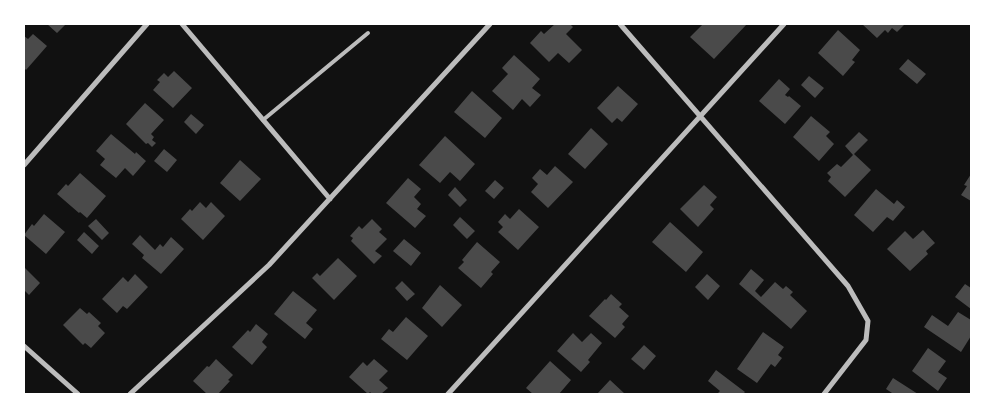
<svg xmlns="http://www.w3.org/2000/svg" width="995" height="418" font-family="Roboto,sans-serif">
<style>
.building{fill:#4a4a4a}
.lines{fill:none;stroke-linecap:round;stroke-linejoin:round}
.service{stroke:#bcbcbc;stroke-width:4}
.minor{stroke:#bcbcbc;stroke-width:5}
</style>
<rect width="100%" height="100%" fill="#111"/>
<path class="building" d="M 47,24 L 66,24 L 57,33 Z
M 555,24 L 570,24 L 573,27 L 566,34 L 582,50 L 569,63 L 558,53 L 549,62 L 530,43 L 541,31 L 544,34 Z
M 703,24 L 747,24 L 714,59 L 690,37 Z
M 862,24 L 905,24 L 897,32 L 892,28 L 888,33 L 885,30 L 877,38 Z
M 838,30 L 860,50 L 852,60 L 855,62 L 843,76 L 818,53 Z
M 33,34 L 47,46 L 26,70 L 24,68 L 24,36 L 28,39 Z
M 514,55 L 540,79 L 532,88 L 541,95 L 530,107 L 522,99 L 513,110 L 492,91 L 508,74 L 502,68 Z
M 908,59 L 926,74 L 917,84 L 899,69 Z
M 174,71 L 192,88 L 173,108 L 153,90 L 160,82 L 157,80 L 164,73 L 168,77 Z
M 809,76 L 824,88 L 815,98 L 801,85 Z
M 779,79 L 790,89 L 785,95 L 788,97 L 789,96 L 801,106 L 785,124 L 759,101 Z
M 618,86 L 638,104 L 622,122 L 617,118 L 612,123 L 597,108 Z
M 472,91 L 502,118 L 485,138 L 454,112 Z
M 145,103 L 164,120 L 151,134 L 154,137 L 152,140 L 156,143 L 152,147 L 148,143 L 146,144 L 126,124 Z
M 191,114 L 204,125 L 196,134 L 184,122 Z
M 811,116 L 830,132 L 826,136 L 834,144 L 819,161 L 793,137 Z
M 591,128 L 608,144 L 585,169 L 568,154 Z
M 859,132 L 868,140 L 853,155 L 845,146 Z
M 111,134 L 135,154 L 136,152 L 146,161 L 133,176 L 125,168 L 116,178 L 100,165 L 105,159 L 96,151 Z
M 445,136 L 475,164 L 460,181 L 450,172 L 440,183 L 419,165 Z
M 164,149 L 177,160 L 167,172 L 154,161 Z
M 854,154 L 871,170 L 845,197 L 828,181 L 831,177 L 827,173 L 837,164 L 841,167 Z
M 240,160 L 261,179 L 240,201 L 220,183 Z
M 555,166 L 573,182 L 548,208 L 531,192 L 538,184 L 532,178 L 540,169 L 547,175 Z
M 80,173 L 106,196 L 87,218 L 80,212 L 79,213 L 57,194 L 66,184 L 68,186 Z
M 971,174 L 971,201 L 961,195 L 967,186 L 964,185 Z
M 408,178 L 421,189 L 414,197 L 421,204 L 417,209 L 426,216 L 415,228 L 386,203 Z
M 495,180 L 504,188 L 494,199 L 485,191 Z
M 704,185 L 717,197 L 710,205 L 714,209 L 698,227 L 680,209 Z
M 455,187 L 467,200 L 460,207 L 448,195 Z
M 876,189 L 894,204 L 897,200 L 905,207 L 893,221 L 887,217 L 873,232 L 854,215 Z
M 200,202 L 206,208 L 211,202 L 225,216 L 203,240 L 181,219 L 190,209 L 192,211 Z
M 519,209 L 539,227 L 518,250 L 498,232 L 503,227 L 498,222 L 505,214 L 510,219 Z
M 44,214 L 65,232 L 46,254 L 24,235 L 32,224 L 34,226 Z
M 460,217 L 475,231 L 467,239 L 453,225 Z
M 96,219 L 109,233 L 102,240 L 88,226 Z
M 372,219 L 382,229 L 379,232 L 387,239 L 375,251 L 382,256 L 374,264 L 351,241 L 353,238 L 350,236 L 359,226 L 362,229 Z
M 670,222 L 703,252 L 686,272 L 652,242 Z
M 923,230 L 935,243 L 926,251 L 928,254 L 910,271 L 887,249 L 905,231 L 913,239 Z
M 84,232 L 99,246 L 92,254 L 77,240 Z
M 140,235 L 155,250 L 160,244 L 163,247 L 171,237 L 184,249 L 161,274 L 142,258 L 144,255 L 132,244 Z
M 404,239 L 421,253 L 411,266 L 393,251 Z
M 477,242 L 500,262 L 491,272 L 493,274 L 481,288 L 458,268 L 464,262 L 462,260 Z
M 338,258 L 357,276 L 334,300 L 312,278 L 317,273 L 320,276 Z
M 24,267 L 40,283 L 29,295 L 25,291 L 24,293 Z
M 751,269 L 764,280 L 755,291 L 761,297 L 775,282 L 783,289 L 786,286 L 793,292 L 790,295 L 807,311 L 791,329 L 739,284 Z
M 135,274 L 148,287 L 127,309 L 123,306 L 117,313 L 102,299 L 123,277 L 128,282 Z
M 707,274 L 720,286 L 708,300 L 695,287 Z
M 402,281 L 415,294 L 407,301 L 395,288 Z
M 965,284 L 971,288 L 971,309 L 955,297 Z
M 440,285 L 462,305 L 442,327 L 422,308 Z
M 293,291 L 317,310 L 306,323 L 313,329 L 305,339 L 274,314 Z
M 611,294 L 622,304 L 619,307 L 629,316 L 622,324 L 625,327 L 615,338 L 589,316 L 605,299 L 606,300 Z
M 80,308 L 87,314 L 89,312 L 101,323 L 98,326 L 105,333 L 91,348 L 85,343 L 83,345 L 63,325 Z
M 958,312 L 971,320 L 971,336 L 961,352 L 924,327 L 932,315 L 948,326 Z
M 406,317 L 428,336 L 407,360 L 381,339 L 389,329 L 393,332 Z
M 256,324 L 268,334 L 262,342 L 267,347 L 252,365 L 232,347 L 248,330 L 250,332 Z
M 763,332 L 784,347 L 778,355 L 782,358 L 775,367 L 771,364 L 757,383 L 737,369 Z
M 573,333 L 582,342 L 591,333 L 602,343 L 588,360 L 590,362 L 581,372 L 557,351 Z
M 644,345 L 656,356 L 644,370 L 631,359 Z
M 928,348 L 946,361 L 938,372 L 947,378 L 938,391 L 912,371 Z
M 216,359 L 233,375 L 228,380 L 230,381 L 218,394 L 207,394 L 193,381 L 207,366 L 209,367 Z
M 374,359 L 388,371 L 379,380 L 388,388 L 381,394 L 372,394 L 370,392 L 368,394 L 349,377 L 363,362 L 367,366 Z
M 550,361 L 571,380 L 559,394 L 556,393 L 555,394 L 533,394 L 526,388 Z
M 716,370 L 745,392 L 743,394 L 717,394 L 720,391 L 708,381 Z
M 893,378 L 918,394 L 890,394 L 892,393 L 886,389 Z
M 610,380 L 624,393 L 622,394 L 597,394 Z"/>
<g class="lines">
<path class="service" d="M 263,120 L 368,33"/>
<path class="minor" d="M 182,24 L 330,199
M 620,24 L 848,286 L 868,321 L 866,340 L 824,394
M 24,165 L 147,24
M 24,346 L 78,394
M 130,394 L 269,265 L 490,24
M 448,394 L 784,24"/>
</g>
<rect width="995" height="418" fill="none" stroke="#ffffff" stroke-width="50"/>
</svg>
